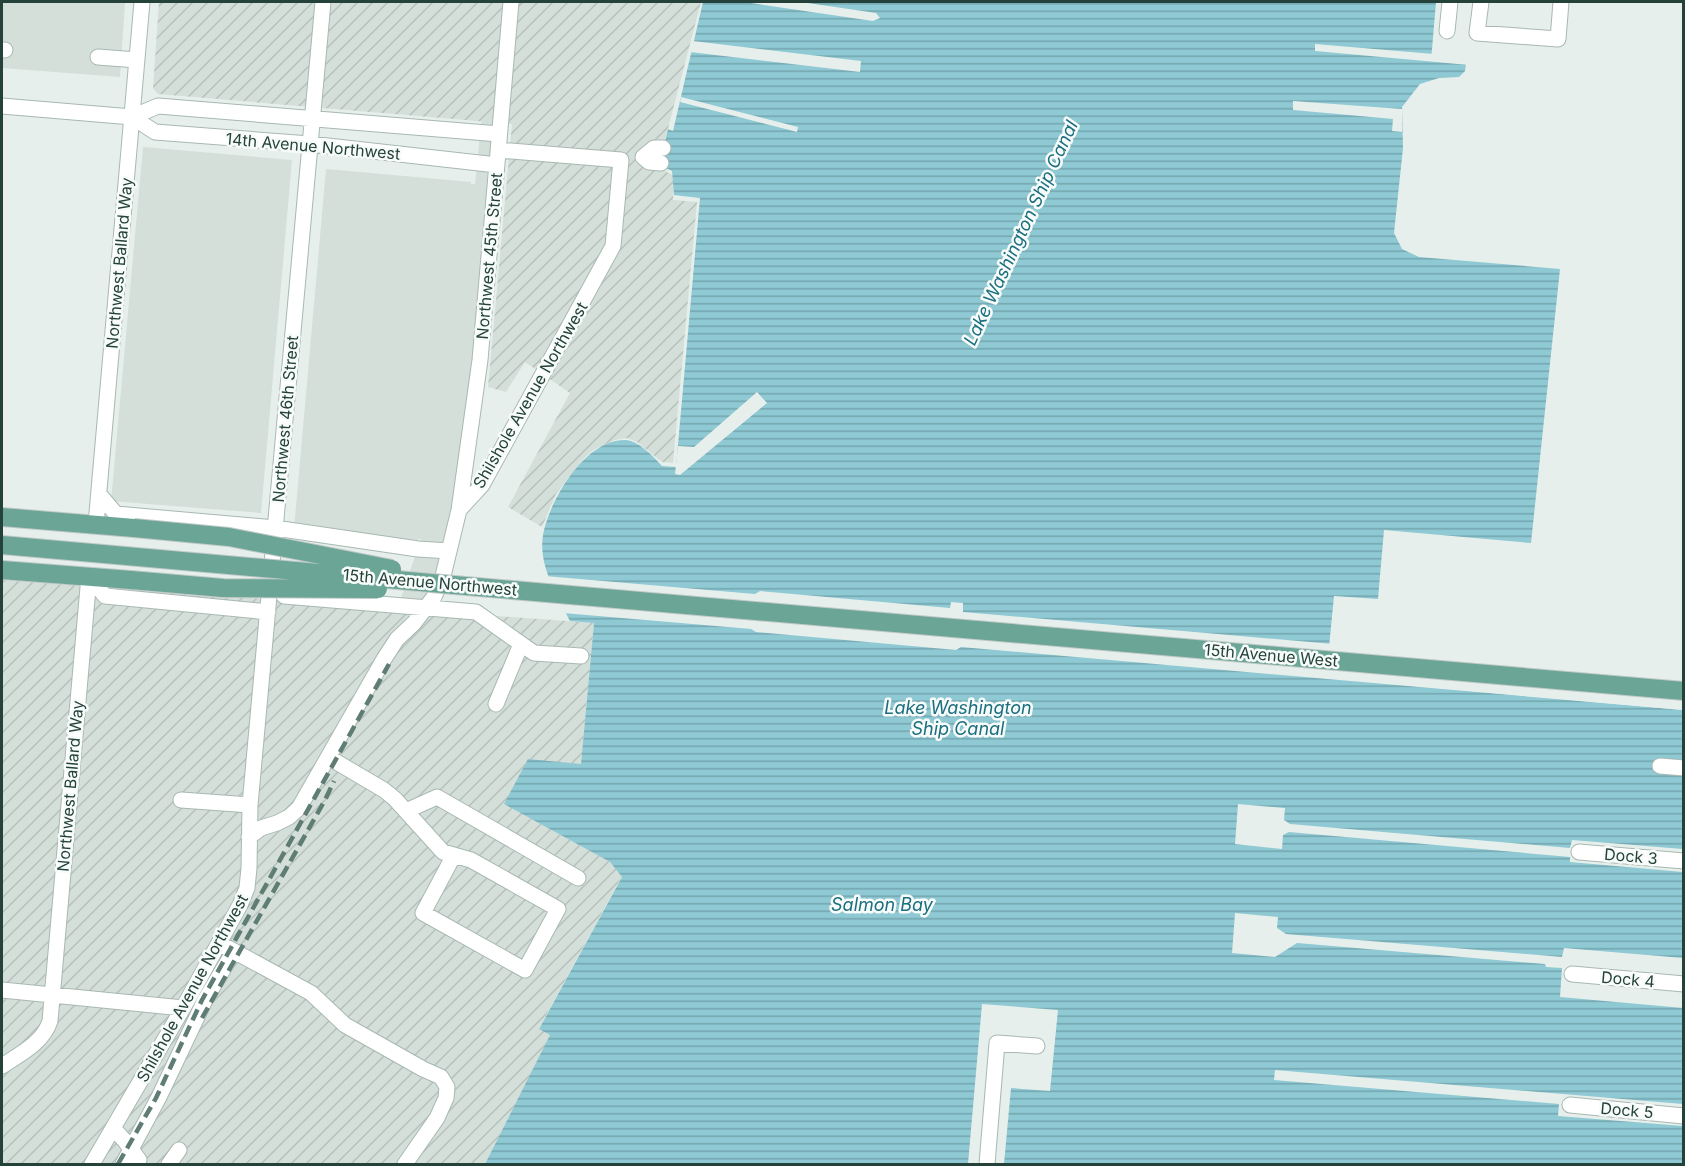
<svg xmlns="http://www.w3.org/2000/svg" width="1685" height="1166" font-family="Inter,sans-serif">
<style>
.built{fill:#d4dfda}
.industrial{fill:url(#industrial-furrows)}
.water{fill:url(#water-rules)}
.pier{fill:#e6efeb}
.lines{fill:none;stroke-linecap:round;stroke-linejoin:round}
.minor-casing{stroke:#a8b8b2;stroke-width:17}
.major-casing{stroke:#c2cac8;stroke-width:20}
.minor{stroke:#fff;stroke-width:15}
.major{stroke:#6aa596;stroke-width:18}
.rail{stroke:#5f7d75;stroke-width:4.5;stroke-dasharray:12 6;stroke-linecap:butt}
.major-bridge-casing{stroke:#c2cac8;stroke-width:20;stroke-linecap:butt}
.major-bridge{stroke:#6aa596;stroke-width:18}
.labels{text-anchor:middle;stroke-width:5;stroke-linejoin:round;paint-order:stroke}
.street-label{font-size:16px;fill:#24423a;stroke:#f7fbf9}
.water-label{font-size:18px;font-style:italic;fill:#1c6f80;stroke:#f7fbf9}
</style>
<defs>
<pattern id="industrial-furrows" width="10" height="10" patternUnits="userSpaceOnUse" patternTransform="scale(1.5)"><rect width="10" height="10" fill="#d4dfda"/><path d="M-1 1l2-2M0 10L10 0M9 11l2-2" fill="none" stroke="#b6c1bc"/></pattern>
<pattern id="water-rules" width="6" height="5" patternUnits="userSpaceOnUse" patternTransform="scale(1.5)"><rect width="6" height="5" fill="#8ec9d4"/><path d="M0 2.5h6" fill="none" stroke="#74a5ad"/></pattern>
</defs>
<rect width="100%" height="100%" fill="#e6efeb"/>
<path class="built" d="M 2,2 L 125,2 L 120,77 L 2,68 Z
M 508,2 L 478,351 L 450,522 L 429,597 L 102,1164 L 392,625 L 421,538 L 417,540 L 294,529 L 326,169 L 471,182 L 471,184 L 475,184 L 487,66 Z
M 143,147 L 292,160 L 261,513 L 111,501 Z"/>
<path class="industrial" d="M 159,2 L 701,2 L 658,167 L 674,176 L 673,200 L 697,202 L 673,463 L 662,462 L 637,442 L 627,438 L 615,440 L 595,449 L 584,458 L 556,494 L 542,527 L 508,507 L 570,393 L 525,362 L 506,392 L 488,387 L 512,124 L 158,94 L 153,88 Z
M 2,580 L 594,623 L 581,765 L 504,804 L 610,862 L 622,876 L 539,1028 L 550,1035 L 485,1164 L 2,1164 Z"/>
<path class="water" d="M 703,2 L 1436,2 L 1431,61 L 1466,64 L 1465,71 L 1459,77 L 1439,78 L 1420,84 L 1402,107 L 1403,148 L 1394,233 L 1402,249 L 1419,257 L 1560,269 L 1531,543 L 1384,530 L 1378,599 L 1334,596 L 1326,678 L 1683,710 L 1683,1164 L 485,1164 L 550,1035 L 539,1029 L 622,877 L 610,862 L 504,804 L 528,759 L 581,764 L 594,623 L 570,621 C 557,594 538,566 543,535 C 549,501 585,439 625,440 C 638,440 654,457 662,466 L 676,467 L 700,198 L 674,195 L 672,171 L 666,168 L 665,142 L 668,129 L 673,131 Z"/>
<path class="pier" d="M 744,2 L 801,2 L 876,13 L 880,18 L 873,21 Z
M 693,41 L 861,61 L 860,72 L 690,52 Z
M 1315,44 L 1434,54 L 1434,59 L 1467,61 L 1469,65 L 1315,51 Z
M 681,97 L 798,127 L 797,132 L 680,102 Z
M 1293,101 L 1402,109 L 1402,132 L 1392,131 L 1393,119 L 1293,110 Z
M 757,392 L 767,403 L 680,475 L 675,474 L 678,446 L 694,447 Z
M 545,576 L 755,594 L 760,591 L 950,608 L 951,602 L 963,603 L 963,612 L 1333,644 L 1330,676 L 1684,707 L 1683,710 L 961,647 L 956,650 L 756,632 L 751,629 L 563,613 Z
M 1238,804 L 1285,808 L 1284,820 L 1290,824 L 1570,848 L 1572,840 L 1683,849 L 1683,872 L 1570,862 L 1570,857 L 1289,832 L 1283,835 L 1282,849 L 1235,844 Z
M 1235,913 L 1278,917 L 1277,928 L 1286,934 L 1562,957 L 1564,948 L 1683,958 L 1683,1008 L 1560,997 L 1562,968 L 1546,967 L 1545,964 L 1297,943 L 1275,957 L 1232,953 Z
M 982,1004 L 1058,1010 L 1050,1091 L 1011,1088 L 1004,1164 L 968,1164 Z
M 1275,1070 L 1683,1104 L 1683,1126 L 1558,1116 L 1559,1104 L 1274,1080 Z"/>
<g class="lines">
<defs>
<path id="minor" d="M 1481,2 L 1477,33 L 1558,39 L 1561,2
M 1447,31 L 1450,2
M 2,50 L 5,50
M 98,57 L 137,60
M 2,106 L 132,117 L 155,132 L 310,144 L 497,165
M 132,117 L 158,106 L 499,134
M 661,163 L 649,162 L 643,157 L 654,148 L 663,148
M 99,494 L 116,514 L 275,528 L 418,549 L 449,551
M 459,510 L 482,485 L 613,246 L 621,160 L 498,150
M 96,524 L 142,2
M 89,576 L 105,596 L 268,612
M 284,596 L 476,612 L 534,653 L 581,656
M 496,704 L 521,644
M 328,757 L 384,790 L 395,799 L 443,852 L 471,860 L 558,909 L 525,970 L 423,913 L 454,855
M 1660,766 L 1684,768
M 181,800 L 250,805
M 406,811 L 437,797 L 578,878
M 249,837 L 261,828 L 277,823 L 289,817 L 299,808 L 384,659 L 397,639 L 414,623 L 434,597 L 443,576 L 459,510 L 480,360 L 511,2
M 1579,852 L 1684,861
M 219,943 L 311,993 L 345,1025 L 423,1069 L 441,1077 L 447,1087 L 446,1098 L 437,1118 L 405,1164
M 1572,974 L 1684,984
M 2,990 L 183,1008
M 2,1066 C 20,1054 43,1043 50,1021 L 89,576
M 1570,1105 L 1684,1116
M 114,1129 L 125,1141 L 139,1160
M 92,1164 L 183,1008 L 240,905 L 247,888 L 249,868 L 250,805 L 323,2
M 123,1164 L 159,1097 L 205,1000 L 234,951
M 169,1164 L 179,1150
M 987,1164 L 997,1043 L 1037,1046"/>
<path id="major" d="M 2,517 L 134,528
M 2,570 L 131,580
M 454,585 L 1684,691"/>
</defs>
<use href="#minor" class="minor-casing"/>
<use href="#major" class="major-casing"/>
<use href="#minor" class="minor"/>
<use href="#major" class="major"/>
<path class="rail" d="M 202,1018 L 325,800 L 334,781
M 118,1164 L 156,1098 L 202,1000 L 389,664"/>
<defs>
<path id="major-bridge" d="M 134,528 L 229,537 L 392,569
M 2,545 L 454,585
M 131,580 L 223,588 L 378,589"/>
</defs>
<use href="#major-bridge" class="major-bridge-casing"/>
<use href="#major-bridge" class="major-bridge"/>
</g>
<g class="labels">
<g class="street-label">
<text transform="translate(313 146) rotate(5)" y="6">14th Avenue Northwest</text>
<text transform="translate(489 256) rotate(-85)" y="6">Northwest 45th Street</text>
<text transform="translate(119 263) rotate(-85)" y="6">Northwest Ballard Way</text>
<text transform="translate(530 395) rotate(-60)" y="6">Shilshole Avenue Northwest</text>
<text transform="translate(285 419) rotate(-85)" y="6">Northwest 46th Street</text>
<text transform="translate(430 582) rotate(5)" y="6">15th Avenue Northwest</text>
<text transform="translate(1271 655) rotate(5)" y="6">15th Avenue West</text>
<text transform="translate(70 786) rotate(-85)" y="6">Northwest Ballard Way</text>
<text transform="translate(1631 856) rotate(5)" y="6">Dock 3</text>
<text transform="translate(1628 979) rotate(5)" y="6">Dock 4</text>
<text transform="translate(192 988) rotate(-61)" y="6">Shilshole Avenue Northwest</text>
<text transform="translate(1627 1110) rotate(5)" y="6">Dock 5</text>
</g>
<g class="water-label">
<text transform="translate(1021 233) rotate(-65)" y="6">Lake Washington Ship Canal</text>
<text x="958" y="714">Lake Washington<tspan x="958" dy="21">Ship Canal</tspan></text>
<text x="882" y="911">Salmon Bay</text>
</g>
</g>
<rect width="1685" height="1166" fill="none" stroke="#24423a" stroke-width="6"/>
</svg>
